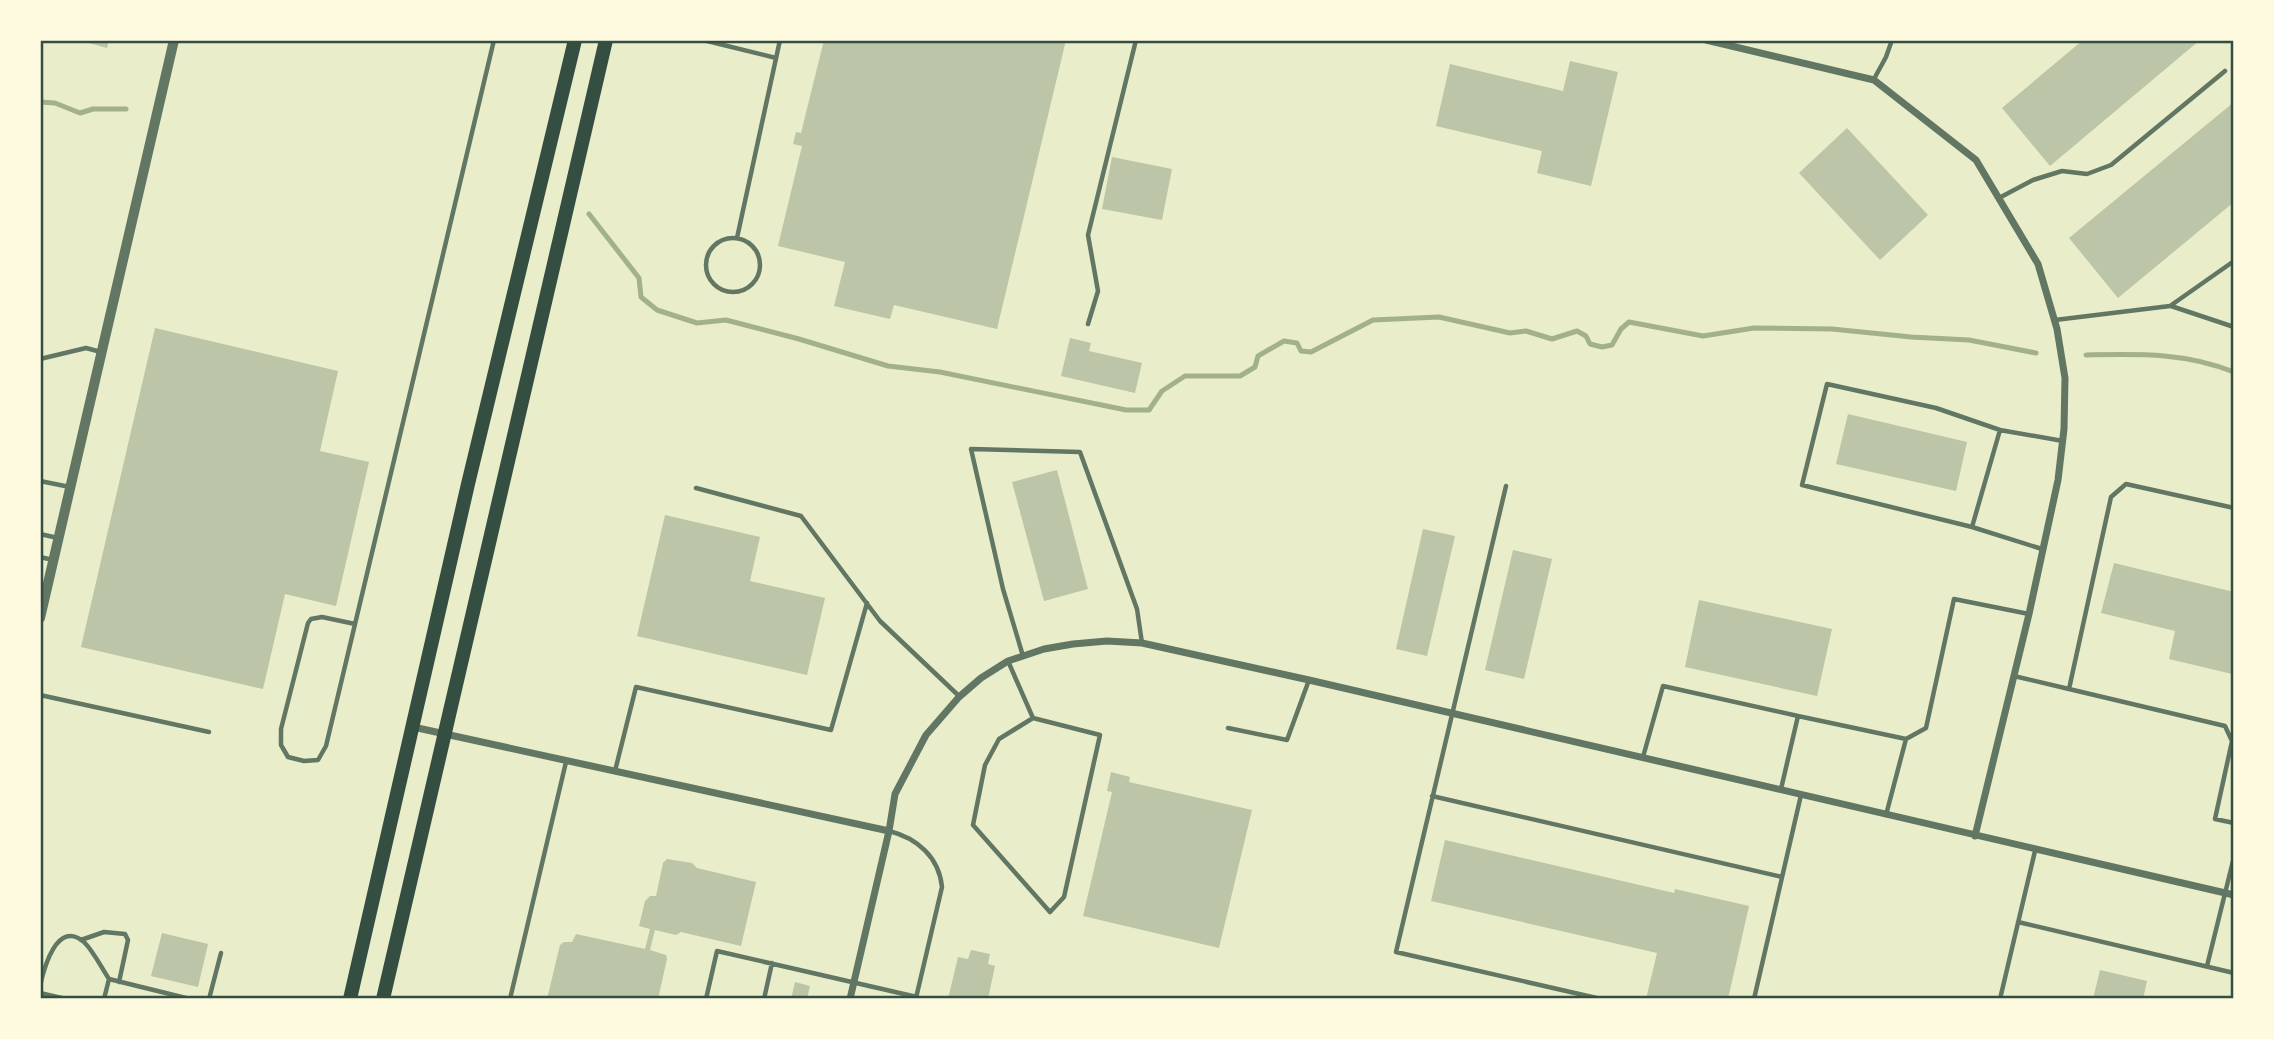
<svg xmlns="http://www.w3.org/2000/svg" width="2274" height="1039" font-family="Jost,sans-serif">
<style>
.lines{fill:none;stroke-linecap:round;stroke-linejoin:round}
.stream{stroke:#a3b18a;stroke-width:5}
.building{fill:#bcc5a7}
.service{stroke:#617663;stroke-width:4.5}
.minor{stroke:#617663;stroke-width:7}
.tertiary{stroke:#617663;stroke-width:10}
.primary{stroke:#344e41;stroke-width:14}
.neatline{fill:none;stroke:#344e41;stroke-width:2.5}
</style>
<rect width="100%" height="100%" fill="#e9edc9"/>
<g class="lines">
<path class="stream" d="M 40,102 L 55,103 L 80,113 L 93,109 L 126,109
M 589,214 L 639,278 L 641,297 L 657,310 L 697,323 L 726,320 L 799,339 L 888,366 L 940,372 L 1126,410 L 1149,410 L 1162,391 L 1185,376 L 1240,376 L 1255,367 L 1258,356 L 1284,341 L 1297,343 L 1301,351 L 1311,352 L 1373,320 L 1439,317 L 1510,333 L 1526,331 L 1552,339 L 1577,331 L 1586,336 L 1590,344 L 1602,347 L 1612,345 L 1621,329 L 1629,322 L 1703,336 L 1754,328 L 1832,329 L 1911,337 L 1969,340 L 2036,353
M 2086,355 C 2138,354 2184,352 2234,372"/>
</g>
<path class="building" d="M 78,40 L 109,40 L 107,48 Z
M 824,40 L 1066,40 L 997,329 L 894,305 L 890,319 L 834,306 L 845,262 L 778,246 L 802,146 L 793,144 L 796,132 L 801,133 Z
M 2083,40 L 2200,40 L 2050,166 L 2002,108 Z
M 1570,61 L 1618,72 L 1591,186 L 1537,173 L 1542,151 L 1436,126 L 1450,64 L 1563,91 Z
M 2234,102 L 2234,202 L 2118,298 L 2069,238 Z
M 1847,128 L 1928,215 L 1880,260 L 1799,173 Z
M 1112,157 L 1172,169 L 1162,220 L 1102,209 Z
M 155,328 L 338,371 L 320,451 L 369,462 L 336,606 L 285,594 L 263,689 L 81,647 Z
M 1070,338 L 1091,343 L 1089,351 L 1142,363 L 1135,393 L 1061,376 Z
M 1848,414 L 1967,442 L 1956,491 L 1836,464 Z
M 1057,470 L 1088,589 L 1044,601 L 1012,482 Z
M 665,515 L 760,537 L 750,581 L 825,598 L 807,675 L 637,636 Z
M 1423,529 L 1455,536 L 1427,656 L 1396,649 Z
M 1513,550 L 1552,559 L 1524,679 L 1485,670 Z
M 2114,563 L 2234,592 L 2234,666 L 2232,674 L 2169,659 L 2175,631 L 2101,613 Z
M 1699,600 L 1832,629 L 1817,696 L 1685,667 Z
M 1111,772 L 1130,777 L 1129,782 L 1252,810 L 1219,948 L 1083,916 L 1112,792 L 1107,791 Z
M 1445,840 L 1674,893 L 1675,889 L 1749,906 L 1728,999 L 1646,999 L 1657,953 L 1431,901 Z
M 667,859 L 692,863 L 697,868 L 756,882 L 741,946 L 681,932 L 676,935 L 655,930 L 650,950 L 666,955 L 667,959 L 658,999 L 547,999 L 560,945 L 564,942 L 572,942 L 576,934 L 645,949 L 650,929 L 639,926 L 645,901 L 650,896 L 656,896 L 663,863 Z
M 162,933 L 208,944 L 198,987 L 151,976 Z
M 971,950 L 990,954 L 988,964 L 995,966 L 988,999 L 948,999 L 958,957 L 968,959 Z
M 2100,970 L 2147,981 L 2143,999 L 2093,999 Z
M 795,982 L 810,986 L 807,999 L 791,999 Z"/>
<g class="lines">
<path class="service" d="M 703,40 L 776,58
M 1874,79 L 1886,57 L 1892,40
M 1999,198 L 2033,180 L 2062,171 L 2087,174 L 2111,165 L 2225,71
M 737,238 L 780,40
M706 265a27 27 0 1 1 54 0a27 27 0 1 1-54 0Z
M 2171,306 L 2234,327
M 2055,320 L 2170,306 L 2234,261
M 1088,324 L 1098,291 L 1088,235 L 1136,40
M 40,359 L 86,348 L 101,352
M 40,481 L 70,487
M 1506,486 L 1396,952 L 1601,999
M 696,488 L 801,516 L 880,621 L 959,696
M 1972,527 L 1802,485 L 1827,384 L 1936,408 L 2000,430
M 40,534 L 58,538
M 2042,549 L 1972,527 L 2000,430 L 2063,441
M 40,557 L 53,560
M 355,624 L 322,617 L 311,619 L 308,623 L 281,729 L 281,745 L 288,757 L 304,761 L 318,760 L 326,746 L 494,40
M 1023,656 L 1003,589 L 971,449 L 1080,452 L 1137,609 L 1142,643
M 1008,661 L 1033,718 L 999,739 L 985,765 L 973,825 L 1050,912 L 1064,897 L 1100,735 L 1033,718
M 2014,676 L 2069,689 L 2111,497 L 2126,484 L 2234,508
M 2069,689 L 2225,726 L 2232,741 L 2215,819 L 2234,823
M 40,695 L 209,732
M 1228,728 L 1287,740 L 1309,680
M 1906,739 L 1926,728 L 1954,599 L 2029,614
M 1643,757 L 1663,686 L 1798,716
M 615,771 L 636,687 L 831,730 L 867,603
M 1781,789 L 1798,716 L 1906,739 L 1886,815
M 1432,796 L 1782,877
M 889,831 C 917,838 939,857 942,887 L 916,998
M 2018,922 L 2234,973
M 81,940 L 104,932 L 125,934 L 128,940 L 119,982
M 2207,966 L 2234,857
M 40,986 C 44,968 57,919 84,942 C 94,952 101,967 109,979
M 40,993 L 66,999
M 104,999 L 109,979 L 190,999
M 209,999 L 221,953
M 510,999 L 566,762
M 706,999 L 717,951 L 917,997
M 764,999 L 772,963
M 1754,999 L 1801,795
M 2000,999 L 2035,851"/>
<path class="minor" d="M 1706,40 L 1874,80 L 1976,160 L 2038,264 L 2057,329 L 2065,378 L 2064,429 L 2058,480 L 2029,614 L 1975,836
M 413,727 L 889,831
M 850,999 L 889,831 L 895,794 L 926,735 L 959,697 L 981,678 L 1008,661 L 1044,649 L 1073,644 L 1107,641 L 1142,643 L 1309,680 L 2234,895"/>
<path class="tertiary" d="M 40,618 L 174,40"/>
<path class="primary" d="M 350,999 L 468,484 L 575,40
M 383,999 L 606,40"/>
</g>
<rect width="2274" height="1039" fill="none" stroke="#fefae0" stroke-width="84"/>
<rect x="42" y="42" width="2190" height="955" class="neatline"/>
</svg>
